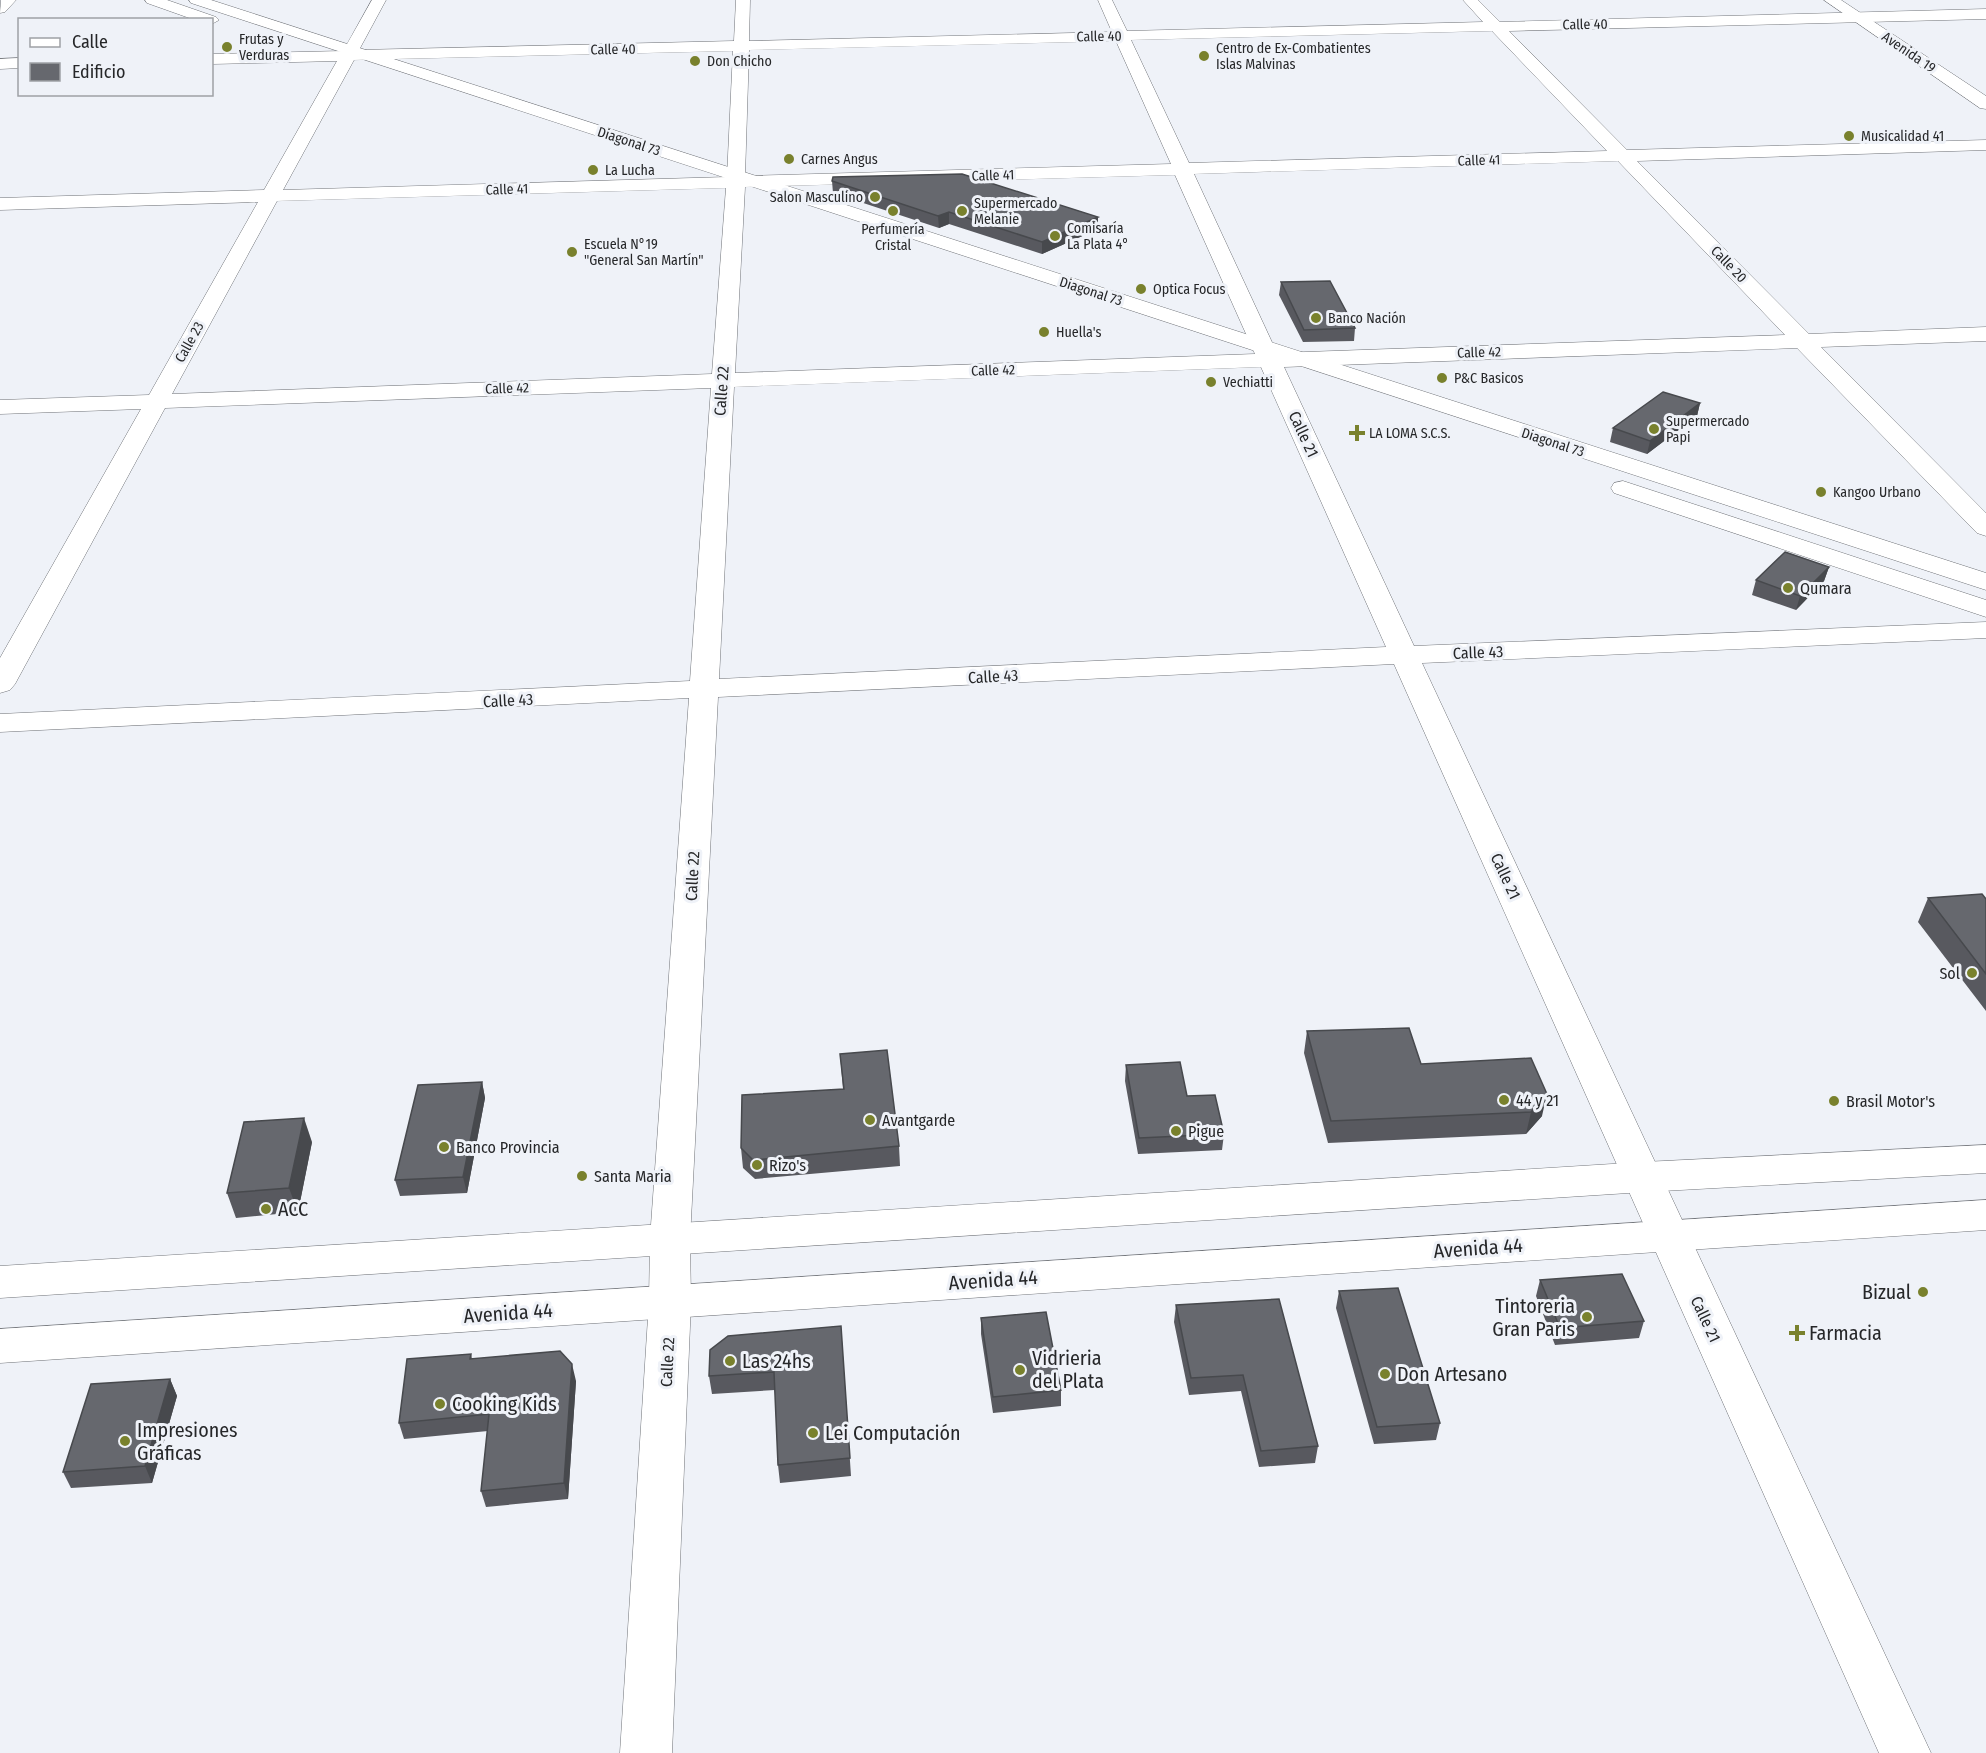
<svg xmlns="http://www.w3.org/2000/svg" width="1986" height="1753" font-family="'Fira Sans Condensed',sans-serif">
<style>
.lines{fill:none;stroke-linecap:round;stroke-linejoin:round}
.minor-casing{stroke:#707378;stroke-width:1}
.major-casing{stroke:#707378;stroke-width:1}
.minor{fill:#fff;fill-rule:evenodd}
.major{fill:#fff;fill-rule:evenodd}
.wall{fill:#58595f}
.shaded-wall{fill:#47494d}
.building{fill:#66686e;stroke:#47494d;stroke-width:1.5}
.poi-dot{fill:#79812d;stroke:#eff2f8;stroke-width:2}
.labels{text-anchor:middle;stroke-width:6;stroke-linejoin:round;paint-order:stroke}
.far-street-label{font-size:14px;fill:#262729;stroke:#eff2f8}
.far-poi-label{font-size:14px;fill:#262729;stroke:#eff2f8;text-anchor:start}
.street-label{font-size:16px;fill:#262729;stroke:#eff2f8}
.poi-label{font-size:16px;fill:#262729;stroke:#eff2f8;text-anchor:start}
.near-poi-label{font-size:20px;fill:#262729;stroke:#eff2f8;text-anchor:start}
.near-street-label{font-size:20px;fill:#262729;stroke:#eff2f8}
</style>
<rect width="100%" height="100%" fill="#eff2f8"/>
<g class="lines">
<defs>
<path id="minor" d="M 16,0 L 5,12 L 0,13 L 1,0 Z
M 372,0 L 386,0 L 359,50 L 734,41 L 736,0 L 750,0 L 749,41 L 1112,32 L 1098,0 L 1112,0 L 1127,31 L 1483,22 L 1463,0 L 1478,0 L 1500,22 L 1986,9 L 1986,19 L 1509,31 L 1627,150 L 1986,140 L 1986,150 L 1637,161 L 1809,334 L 1986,327 L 1986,341 L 1821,347 L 1986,513 L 1986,536 L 1977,533 L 1797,348 L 1284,367 L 1414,646 L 1986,622 L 1986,638 L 1422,663 L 1931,1753 L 1879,1753 L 1394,664 L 718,697 L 690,1239 L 691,1302 L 672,1753 L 620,1753 L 649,1302 L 650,1239 L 689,698 L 0,732 L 0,714 L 690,681 L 711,388 L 165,408 L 15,684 L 10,690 L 0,693 L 0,658 L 141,409 L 0,414 L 0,400 L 149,395 L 258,202 L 0,210 L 0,198 L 264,190 L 337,61 L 212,64 L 212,54 L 343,51 ZM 1492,31 L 1607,151 L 1189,163 L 1131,40 ZM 1116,41 L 1171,164 L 745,176 L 749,50 ZM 733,51 L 727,177 L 283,190 L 354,60 ZM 1618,161 L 1785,335 L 1277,353 L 1194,174 ZM 1175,175 L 1255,354 L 735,373 L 745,187 ZM 726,188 L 712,374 L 172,394 L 277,201 ZM 1261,367 L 1386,647 L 719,679 L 734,387 Z
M 20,58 L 20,68 L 0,69 L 0,59 Z"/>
<path id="major" d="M 145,0 L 167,0 L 216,17 L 219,20 L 212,24 L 212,20 L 195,20 L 147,3 Z
M 189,0 L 211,0 L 1986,573 L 1986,590 L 191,3 Z
M 1824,0 L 1841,0 L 1986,96 L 1986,109 L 1980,108 Z
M 1623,481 L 1986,600 L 1986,617 L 1614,493 L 1611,488 L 1614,483 Z
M 1986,1145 L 1986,1173 L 1644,1192 L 0,1298 L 0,1266 L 1644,1162 Z
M 1986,1200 L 1986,1230 L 0,1363 L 0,1329 Z"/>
</defs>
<use href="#minor" class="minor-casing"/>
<use href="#major" class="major-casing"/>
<use href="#minor" class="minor"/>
<use href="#major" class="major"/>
</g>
<path class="wall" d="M 832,181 L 1098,217 L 1098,229 L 1042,254 L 949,224 L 939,228 L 833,193 Z
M 1281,282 L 1355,328 L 1354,341 L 1303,342 L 1279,295 Z
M 1700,403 L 1697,416 L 1647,454 L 1610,442 L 1613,428 Z
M 1829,567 L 1824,581 L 1796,610 L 1752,595 L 1756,580 Z
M 1928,898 L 1986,899 L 1986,1011 L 1918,922 Z
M 1307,1031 L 1421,1064 L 1542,1116 L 1526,1134 L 1328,1143 L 1304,1053 Z
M 840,1054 L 899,1146 L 900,1166 L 755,1179 L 743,1168 L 741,1148 L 843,1089 Z
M 1126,1065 L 1187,1096 L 1224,1134 L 1222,1150 L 1138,1154 L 1125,1081 Z
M 482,1082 L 485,1098 L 467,1193 L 400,1196 L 395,1180 Z
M 312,1142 L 298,1212 L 236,1218 L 227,1193 Z
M 1540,1280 L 1644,1321 L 1639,1338 L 1555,1345 L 1536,1296 Z
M 1339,1291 L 1440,1423 L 1436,1440 L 1374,1444 L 1336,1308 Z
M 1176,1305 L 1318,1446 L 1315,1463 L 1259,1467 L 1241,1391 L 1189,1395 L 1174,1322 Z
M 981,1318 L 1061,1390 L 1061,1406 L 993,1413 L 981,1334 Z
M 841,1326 L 851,1476 L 780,1483 L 778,1465 L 775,1390 L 712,1394 L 709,1376 Z
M 471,1354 L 472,1359 L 576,1381 L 568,1499 L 486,1507 L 481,1491 L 488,1431 L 404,1439 L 399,1423 Z
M 170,1379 L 177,1396 L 152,1483 L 71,1488 L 63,1472 Z"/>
<path class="shaded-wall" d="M 949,212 L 949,224 L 939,228 L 938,216 Z
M 1098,217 L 1098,229 L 1042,254 L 1042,242 Z
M 1700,403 L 1697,416 L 1647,454 L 1650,441 Z
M 1829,567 L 1824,581 L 1796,610 L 1800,596 Z
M 482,1082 L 485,1098 L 467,1193 L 463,1177 Z
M 1547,1094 L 1542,1116 L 1526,1134 L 1531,1112 Z
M 304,1118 L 312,1142 L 298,1212 L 289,1188 Z
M 572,1364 L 576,1381 L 568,1499 L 564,1483 Z
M 170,1379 L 177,1396 L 152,1483 L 145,1466 Z"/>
<path class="building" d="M 962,174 L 1098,217 L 1042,242 L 949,212 L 938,216 L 832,181 L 833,177 Z
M 1330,281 L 1355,328 L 1304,330 L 1281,282 Z
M 1663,392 L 1700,403 L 1650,441 L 1613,428 Z
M 1785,552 L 1829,567 L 1800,596 L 1756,580 Z
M 1982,894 L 1986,899 L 1986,974 L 1928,898 Z
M 1409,1028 L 1421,1064 L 1531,1058 L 1547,1094 L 1531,1112 L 1331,1121 L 1307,1031 Z
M 887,1050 L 899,1146 L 753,1160 L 741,1148 L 742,1095 L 844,1089 L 840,1054 Z
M 1180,1062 L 1187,1096 L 1215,1095 L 1224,1134 L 1139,1138 L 1126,1065 Z
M 482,1082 L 463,1177 L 395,1180 L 418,1085 Z
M 304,1118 L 289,1188 L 227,1193 L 244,1122 Z
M 1622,1274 L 1644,1321 L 1560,1328 L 1540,1280 Z
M 1398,1288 L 1440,1423 L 1377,1427 L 1339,1291 Z
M 1279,1299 L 1318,1446 L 1261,1451 L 1243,1375 L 1191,1378 L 1176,1305 Z
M 1046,1312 L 1061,1390 L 993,1397 L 981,1318 Z
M 841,1326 L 850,1458 L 778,1465 L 774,1372 L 709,1376 L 710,1350 L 728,1336 Z
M 560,1351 L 572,1364 L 564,1483 L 481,1491 L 489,1414 L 399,1423 L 407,1359 L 471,1354 L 470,1359 Z
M 170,1379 L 145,1466 L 63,1472 L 91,1384 Z"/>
<g class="poi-dot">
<circle cx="227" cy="47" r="6"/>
<circle cx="1204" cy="56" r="6"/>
<circle cx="695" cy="61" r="6"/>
<circle cx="1849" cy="136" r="6"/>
<circle cx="789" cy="159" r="6"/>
<circle cx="593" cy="170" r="6"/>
<circle cx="875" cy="197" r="6"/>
<circle cx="893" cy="211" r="6"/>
<circle cx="962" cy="211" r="6"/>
<circle cx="1055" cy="236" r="6"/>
<circle cx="572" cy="252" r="6"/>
<circle cx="1141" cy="289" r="6"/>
<circle cx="1316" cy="318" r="6"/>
<circle cx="1044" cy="332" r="6"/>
<circle cx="1442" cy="378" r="6"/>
<circle cx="1211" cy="382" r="6"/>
<circle cx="1654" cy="429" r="6"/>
<path d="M1354 424h6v6h6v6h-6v6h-6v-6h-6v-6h6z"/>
<circle cx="1821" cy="492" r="6"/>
<circle cx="1788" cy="588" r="6"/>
<circle cx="1972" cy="973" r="6"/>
<circle cx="1504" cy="1100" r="6"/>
<circle cx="1834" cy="1101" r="6"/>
<circle cx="870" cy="1120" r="6"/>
<circle cx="1176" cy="1131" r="6"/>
<circle cx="444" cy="1147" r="6"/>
<circle cx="757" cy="1165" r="6"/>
<circle cx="582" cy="1176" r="6"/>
<circle cx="266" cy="1209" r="6"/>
<circle cx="1923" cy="1292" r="6"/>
<circle cx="1587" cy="1317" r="6"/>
<path d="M1794 1324h6v6h6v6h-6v6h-6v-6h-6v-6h6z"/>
<circle cx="730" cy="1361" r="6"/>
<circle cx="1020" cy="1370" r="6"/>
<circle cx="1385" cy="1374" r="6"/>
<circle cx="440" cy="1404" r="6"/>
<circle cx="813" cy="1433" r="6"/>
<circle cx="125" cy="1441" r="6"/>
</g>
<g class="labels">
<g class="far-street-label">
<text transform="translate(1585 24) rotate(-1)" y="5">Calle 40</text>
<text transform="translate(1099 36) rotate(-1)" y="5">Calle 40</text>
<text transform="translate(613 49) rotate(-1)" y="5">Calle 40</text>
<text transform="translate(1909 52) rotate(34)" y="5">Avenida 19</text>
<text transform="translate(629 141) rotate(18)" y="5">Diagonal 73</text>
<text transform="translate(1479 160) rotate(-2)" y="5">Calle 41</text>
<text transform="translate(993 175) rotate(-2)" y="5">Calle 41</text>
<text transform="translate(507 189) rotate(-2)" y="5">Calle 41</text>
<text transform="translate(1729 264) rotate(46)" y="5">Calle 20</text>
<text transform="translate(1091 291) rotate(18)" y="5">Diagonal 73</text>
<text transform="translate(189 342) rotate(-61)" y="5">Calle 23</text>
<text transform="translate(1479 352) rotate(-2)" y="5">Calle 42</text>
<text transform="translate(993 370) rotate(-2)" y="5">Calle 42</text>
<text transform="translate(507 388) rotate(-2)" y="5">Calle 42</text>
<text transform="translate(1553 442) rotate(18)" y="5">Diagonal 73</text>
</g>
<g class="far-poi-label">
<text x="239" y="44">Frutas y<tspan x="239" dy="16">Verduras</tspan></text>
<text x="1216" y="53">Centro de Ex-Combatientes<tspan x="1216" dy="16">Islas Malvinas</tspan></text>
<text x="707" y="66">Don Chicho</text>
<text x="1861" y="141">Musicalidad 41</text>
<text x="801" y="164">Carnes Angus</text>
<text x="605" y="175">La Lucha</text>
<text x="863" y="202" text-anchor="end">Salon Masculino</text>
<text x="974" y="208">Supermercado<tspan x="974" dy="16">Melanie</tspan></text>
<text x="1067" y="233">Comisaría<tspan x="1067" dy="16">La Plata 4°</tspan></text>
<text x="893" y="234" text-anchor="middle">Perfumería<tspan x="893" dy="16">Cristal</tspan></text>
<text x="584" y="249">Escuela N°19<tspan x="584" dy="16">"General San Martín"</tspan></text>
<text x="1153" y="294">Optica Focus</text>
<text x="1328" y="323">Banco Nación</text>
<text x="1056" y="337">Huella's</text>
<text x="1454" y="383">P&amp;C Basicos</text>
<text x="1223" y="387">Vechiatti</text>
<text x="1666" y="426">Supermercado<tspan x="1666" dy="16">Papi</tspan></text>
<text x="1369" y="438">LA LOMA S.C.S.</text>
<text x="1833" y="497">Kangoo Urbano</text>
</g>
<g class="street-label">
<text transform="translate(721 391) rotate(-86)" y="6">Calle 22</text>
<text transform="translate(1304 434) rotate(65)" y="6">Calle 21</text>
<text transform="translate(1478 652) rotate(-2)" y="6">Calle 43</text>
<text transform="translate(993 676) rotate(-3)" y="6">Calle 43</text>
<text transform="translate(508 700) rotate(-3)" y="6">Calle 43</text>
<text transform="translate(692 876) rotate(-87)" y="6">Calle 22</text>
<text transform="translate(1506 876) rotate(65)" y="6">Calle 21</text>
<text transform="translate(1706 1319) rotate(65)" y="6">Calle 21</text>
<text transform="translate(667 1362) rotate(-87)" y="6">Calle 22</text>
</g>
<g class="poi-label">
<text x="1800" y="594">Qumara</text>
<text x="1960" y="979" text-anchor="end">Sol</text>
<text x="1516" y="1106">44 y 21</text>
<text x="1846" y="1107">Brasil Motor's</text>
<text x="882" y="1126">Avantgarde</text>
<text x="1188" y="1137">Pigue</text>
<text x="456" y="1153">Banco Provincia</text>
<text x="769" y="1171">Rizo's</text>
<text x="594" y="1182">Santa Maria</text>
</g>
<g class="near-poi-label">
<text x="278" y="1216">ACC</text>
<text x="1911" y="1299" text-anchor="end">Bizual</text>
<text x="1575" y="1313" text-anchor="end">Tintoreria<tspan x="1575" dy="23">Gran Paris</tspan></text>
<text x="1809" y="1340">Farmacia</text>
<text x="1032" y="1365">Vidrieria<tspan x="1032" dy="23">del Plata</tspan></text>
<text x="742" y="1368">Las 24hs</text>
<text x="1397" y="1381">Don Artesano</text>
<text x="452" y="1411">Cooking Kids</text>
<text x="137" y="1437">Impresiones<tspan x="137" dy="23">Gráficas</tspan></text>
<text x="825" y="1440">Lei Computación</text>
</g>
<g class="near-street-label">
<text transform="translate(1478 1248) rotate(-4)" y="7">Avenida 44</text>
<text transform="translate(993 1280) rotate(-4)" y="7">Avenida 44</text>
<text transform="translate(508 1313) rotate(-4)" y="7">Avenida 44</text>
</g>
</g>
<rect x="18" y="18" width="195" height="78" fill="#eff2f8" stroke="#9fa1a5" stroke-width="1.5"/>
<rect x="30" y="38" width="30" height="9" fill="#ffffff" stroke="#9fa1a5" stroke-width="1.5"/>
<text x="72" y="48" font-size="18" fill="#262729">Calle</text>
<rect x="30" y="63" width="30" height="18" fill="#66686e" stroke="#9fa1a5" stroke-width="1.5"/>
<text x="72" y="78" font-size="18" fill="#262729">Edificio</text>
</svg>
